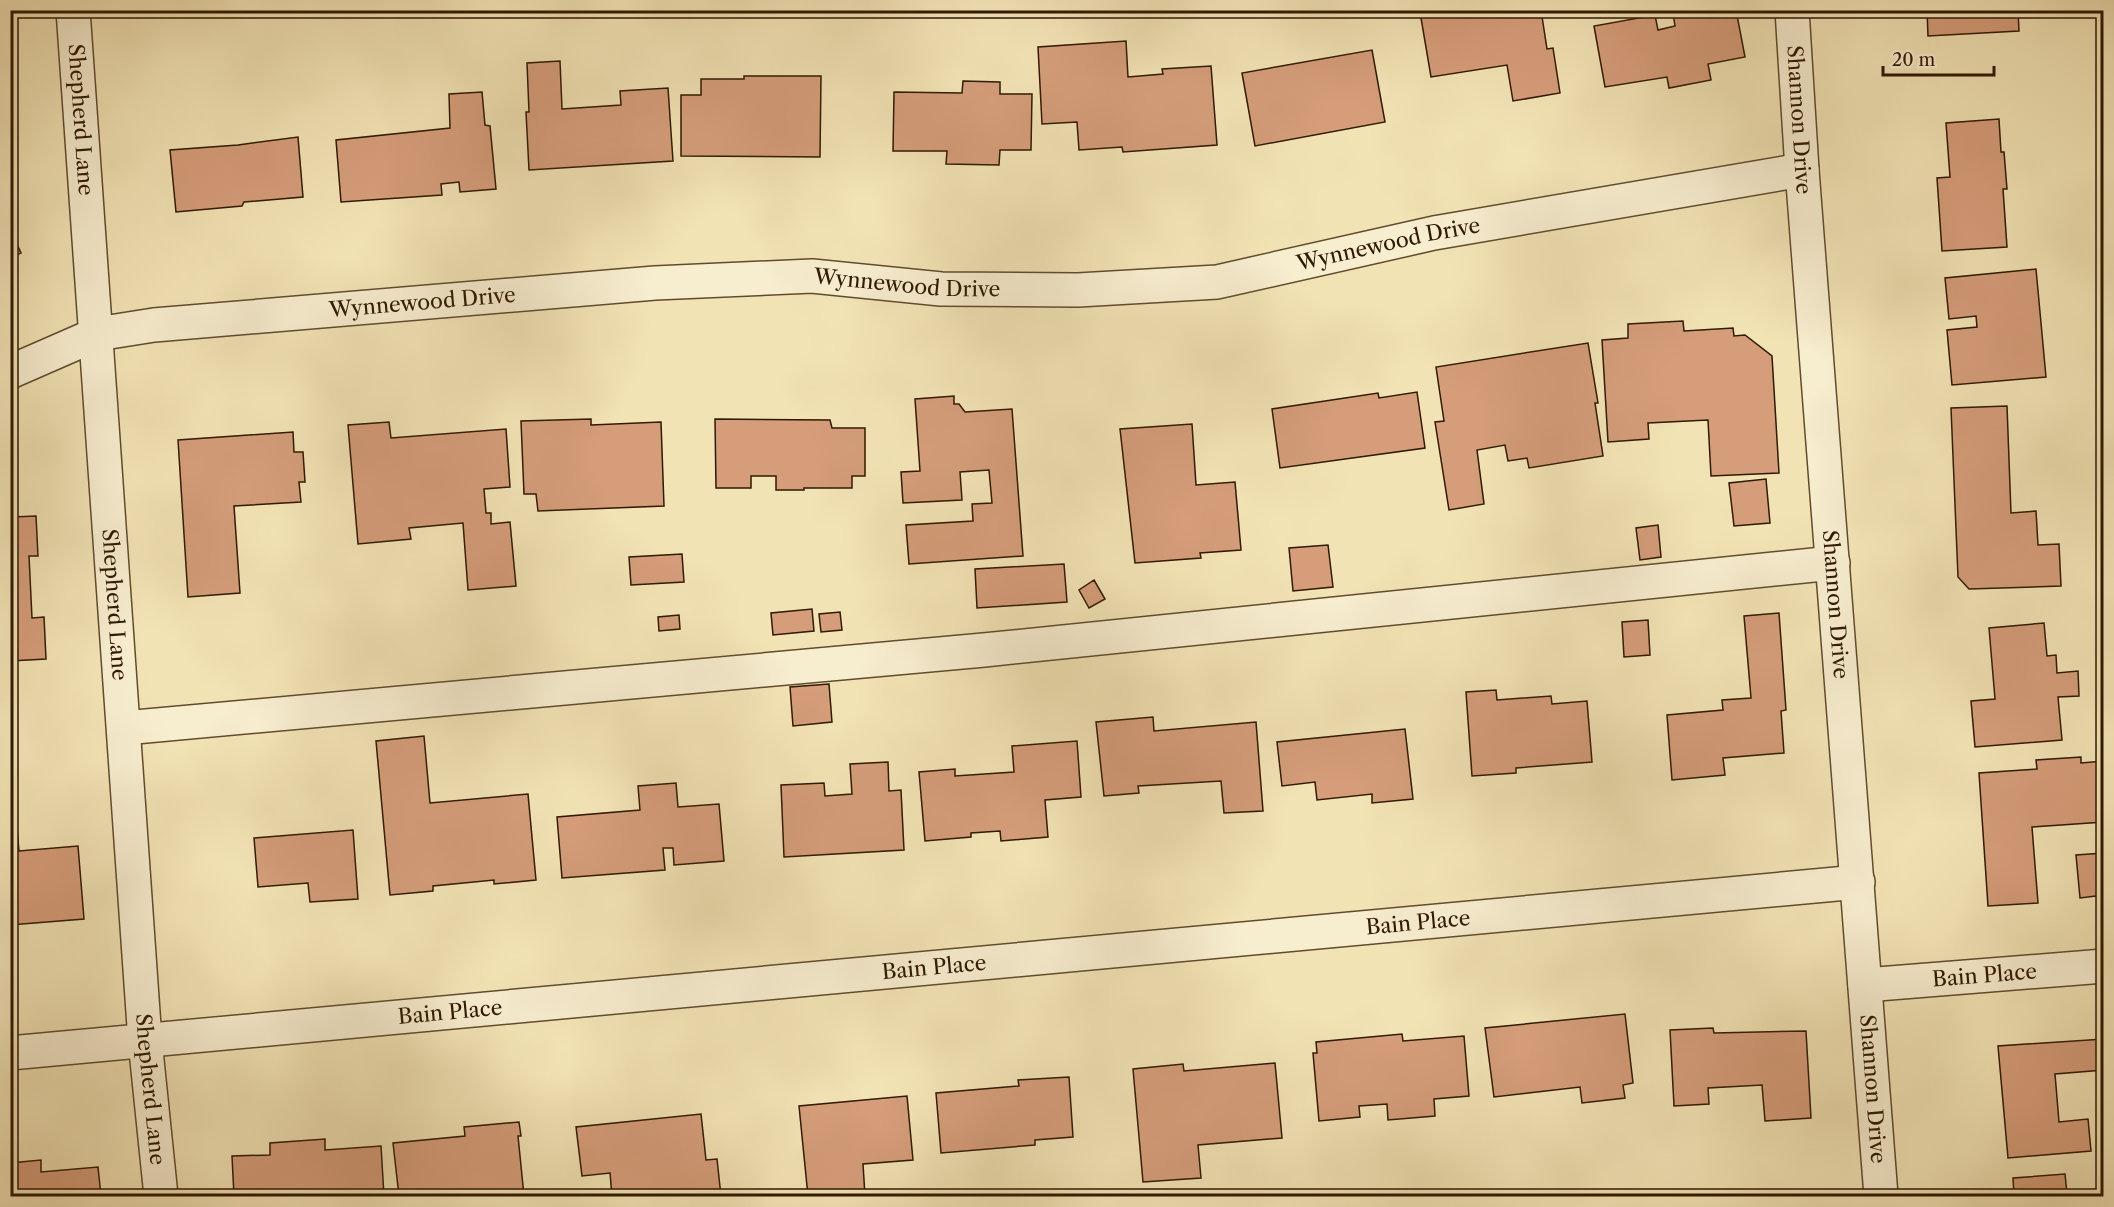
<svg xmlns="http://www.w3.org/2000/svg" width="2114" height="1207" font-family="'Libre Caslon Text',serif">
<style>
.building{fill:#d59d7a;stroke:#2f1900;stroke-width:1.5}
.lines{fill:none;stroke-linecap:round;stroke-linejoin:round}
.minor-casing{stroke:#604c2d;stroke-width:36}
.minor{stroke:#f7edcf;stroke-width:33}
.labels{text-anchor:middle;stroke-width:4.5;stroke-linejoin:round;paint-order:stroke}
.street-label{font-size:21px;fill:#2f1900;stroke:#f7edcf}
</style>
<rect width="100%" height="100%" fill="#f2e3b5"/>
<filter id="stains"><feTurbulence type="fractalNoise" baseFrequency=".00333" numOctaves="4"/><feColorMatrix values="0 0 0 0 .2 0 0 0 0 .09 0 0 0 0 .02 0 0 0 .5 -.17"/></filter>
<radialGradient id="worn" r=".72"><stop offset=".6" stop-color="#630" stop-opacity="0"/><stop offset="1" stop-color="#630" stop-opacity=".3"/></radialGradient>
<path class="building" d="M 1430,10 L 1541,10 L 1547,49 L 1553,48 L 1560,93 L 1513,101 L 1507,65 L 1431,77 L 1420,12 Z
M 1688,10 L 1736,10 L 1745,57 L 1708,64 L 1711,80 L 1669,88 L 1667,77 L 1605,87 L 1594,26 L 1655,15 L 1658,30 L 1675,26 L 1673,13 Z
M 1927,10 L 2018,10 L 2019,31 L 1928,36 Z
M 1126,41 L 1128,77 L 1163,74 L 1162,69 L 1211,66 L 1217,145 L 1123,152 L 1122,147 L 1079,150 L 1077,122 L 1042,124 L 1038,47 Z
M 1372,50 L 1385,122 L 1255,146 L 1242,73 Z
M 560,61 L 562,109 L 621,105 L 620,91 L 668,88 L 673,161 L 529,170 L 526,112 L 529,112 L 527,63 Z
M 744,76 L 821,76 L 820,157 L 681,156 L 681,95 L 701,95 L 701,79 L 744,79 Z
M 963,81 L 1000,82 L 1000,94 L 1032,94 L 1031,150 L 1000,150 L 999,165 L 946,164 L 947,151 L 893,151 L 894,92 L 962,93 Z
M 482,92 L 485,125 L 490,126 L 496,189 L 460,192 L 459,182 L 441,184 L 442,195 L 341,202 L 336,140 L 450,128 L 449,94 Z
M 1999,119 L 2001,152 L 2004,152 L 2007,189 L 2003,189 L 2007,247 L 1942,251 L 1937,178 L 1950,177 L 1946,123 Z
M 298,137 L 303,197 L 244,202 L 242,206 L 176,212 L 170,150 L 238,145 Z
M 10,229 L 21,253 L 10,258 Z
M 2036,269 L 2046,377 L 1952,385 L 1947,330 L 1977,327 L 1976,316 L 1949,319 L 1945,278 Z
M 1683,321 L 1684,331 L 1733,328 L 1734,336 L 1745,335 L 1772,356 L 1779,473 L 1711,476 L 1708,420 L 1648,423 L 1649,439 L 1608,442 L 1602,340 L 1628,338 L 1628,324 Z
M 1588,343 L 1598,403 L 1595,403 L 1603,456 L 1529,468 L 1527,458 L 1508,461 L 1505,445 L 1477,450 L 1484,504 L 1449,510 L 1435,422 L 1444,421 L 1436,367 Z
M 1417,392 L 1425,448 L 1280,468 L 1272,409 L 1378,393 L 1379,398 Z
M 954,396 L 954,404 L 959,404 L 965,412 L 1012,409 L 1023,556 L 909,564 L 906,525 L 973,521 L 972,504 L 992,503 L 989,470 L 960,472 L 962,500 L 903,503 L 901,472 L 920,471 L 915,399 Z
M 2007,406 L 2011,513 L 2036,511 L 2038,545 L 2059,544 L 2061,586 L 1969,589 L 1958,577 L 1951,408 Z
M 591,419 L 591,425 L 661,422 L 664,506 L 538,511 L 536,494 L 524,494 L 521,421 Z
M 715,419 L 830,420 L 832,428 L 865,428 L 865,476 L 852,476 L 852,488 L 804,488 L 804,490 L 776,490 L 776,476 L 751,476 L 751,488 L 716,488 Z
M 389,422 L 391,438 L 506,429 L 510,487 L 484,489 L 486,513 L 491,513 L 491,524 L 510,522 L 516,586 L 468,590 L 463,523 L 409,528 L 411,539 L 358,544 L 348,425 Z
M 1192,424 L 1196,485 L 1235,482 L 1241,550 L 1200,553 L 1201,558 L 1135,563 L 1120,429 Z
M 293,432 L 294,452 L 303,452 L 305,482 L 299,482 L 301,502 L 234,506 L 240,593 L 188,597 L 178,440 Z
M 1766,479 L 1770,523 L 1734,526 L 1729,483 Z
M 10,512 L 12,517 L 36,516 L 38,556 L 29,556 L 32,618 L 44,617 L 46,659 L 10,661 Z
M 1658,525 L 1661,557 L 1640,560 L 1636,528 Z
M 1328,545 L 1333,587 L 1293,591 L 1289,548 Z
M 682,554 L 684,582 L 631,585 L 629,557 Z
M 1064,564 L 1067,602 L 977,608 L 975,569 Z
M 1094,580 L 1105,599 L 1089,608 L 1079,590 Z
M 812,609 L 814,631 L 773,635 L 771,613 Z
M 840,612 L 842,630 L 821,632 L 819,614 Z
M 1779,613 L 1786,710 L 1781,711 L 1784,753 L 1723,758 L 1725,775 L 1672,780 L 1667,715 L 1723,710 L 1722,700 L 1751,698 L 1744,616 Z
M 679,615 L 680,629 L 659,631 L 658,617 Z
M 1648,620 L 1650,655 L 1624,657 L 1622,622 Z
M 2044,623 L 2047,656 L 2056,655 L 2057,673 L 2078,671 L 2079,696 L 2058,697 L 2062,740 L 1975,747 L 1971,701 L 1995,699 L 1989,628 Z
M 829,684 L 832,722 L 793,726 L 790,687 Z
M 1496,690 L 1497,700 L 1551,696 L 1552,704 L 1587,701 L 1592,762 L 1516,768 L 1516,773 L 1472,776 L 1466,692 Z
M 1153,717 L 1154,731 L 1256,722 L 1263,811 L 1224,813 L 1221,781 L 1138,786 L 1139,793 L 1104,796 L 1096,722 Z
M 1405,729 L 1413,799 L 1372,803 L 1372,794 L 1317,800 L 1315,782 L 1282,786 L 1277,742 Z
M 424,736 L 430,803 L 528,794 L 536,880 L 494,884 L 494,880 L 433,886 L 433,891 L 390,895 L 376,741 Z
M 1077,741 L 1081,797 L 1045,800 L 1048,837 L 1001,841 L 1000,831 L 971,833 L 971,837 L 925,841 L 919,772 L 955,769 L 955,776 L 1014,772 L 1012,746 Z
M 2081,757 L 2081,763 L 2104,761 L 2104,822 L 2032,827 L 2038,903 L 1988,906 L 1979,773 L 2037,769 L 2036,760 Z
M 888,762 L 889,791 L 901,790 L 904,850 L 784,857 L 781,785 L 824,783 L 825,796 L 852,794 L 850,764 Z
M 676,783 L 678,807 L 719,804 L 724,861 L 674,865 L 673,848 L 663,848 L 665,870 L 562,878 L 557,817 L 640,810 L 638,786 Z
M 17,828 L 19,851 L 78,846 L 84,919 L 10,925 L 10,829 Z
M 353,830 L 358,899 L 310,902 L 308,883 L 258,887 L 254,838 Z
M 2104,853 L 2104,895 L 2080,898 L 2076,855 Z
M 1625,1014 L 1633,1083 L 1623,1085 L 1625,1098 L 1582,1103 L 1580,1087 L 1494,1097 L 1485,1028 Z
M 1713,1028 L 1714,1033 L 1806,1031 L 1811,1118 L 1765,1121 L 1762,1085 L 1708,1088 L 1709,1104 L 1674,1106 L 1670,1030 Z
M 1402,1034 L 1403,1041 L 1464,1036 L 1469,1096 L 1434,1099 L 1435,1116 L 1388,1120 L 1387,1104 L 1359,1106 L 1360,1117 L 1319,1121 L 1313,1053 L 1317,1053 L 1316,1042 Z
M 2104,1039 L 2104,1070 L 2055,1074 L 2059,1122 L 2088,1119 L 2091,1151 L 2008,1158 L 1998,1046 Z
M 1275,1063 L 1282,1138 L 1198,1145 L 1201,1178 L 1143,1182 L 1133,1069 L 1183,1064 L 1184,1071 Z
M 1069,1077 L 1073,1137 L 1035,1140 L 1035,1145 L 941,1153 L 936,1093 L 1019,1086 L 1018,1080 Z
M 907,1096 L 913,1160 L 863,1164 L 865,1196 L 808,1196 L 799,1106 Z
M 701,1114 L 706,1160 L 717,1159 L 721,1196 L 612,1196 L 610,1173 L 582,1176 L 576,1127 Z
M 519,1122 L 521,1136 L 518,1136 L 524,1196 L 399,1196 L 393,1143 L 465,1136 L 464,1127 Z
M 325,1139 L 325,1150 L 381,1146 L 384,1196 L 234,1196 L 232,1156 L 270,1155 L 270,1143 Z
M 41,1160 L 41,1172 L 98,1167 L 101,1196 L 10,1196 L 10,1163 Z
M 2065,1174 L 2067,1194 L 2104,1191 L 2104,1196 L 2014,1196 L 2013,1178 Z"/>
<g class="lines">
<defs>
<g id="minor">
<path id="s1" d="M 73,10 L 145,1041 L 161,1196"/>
<path id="s2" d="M 1792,10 L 1802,170 L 1881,1196"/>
<path id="s3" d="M 10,372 L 97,334 L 154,325 L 655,283 L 812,276 L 941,289 L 1078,290 L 1217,282 L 1434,233 L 1802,170"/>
<path d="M 124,728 L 984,650 L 1833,563"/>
<path id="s4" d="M 1865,985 L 2104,966"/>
<path id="s5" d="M 10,1053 L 1858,882"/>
</g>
</defs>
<use href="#minor" class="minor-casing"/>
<use href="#minor" class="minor"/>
</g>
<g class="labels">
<g class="street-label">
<text dy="7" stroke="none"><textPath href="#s1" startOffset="110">Shepherd Lane</textPath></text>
<text dy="7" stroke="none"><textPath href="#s2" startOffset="110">Shannon Drive</textPath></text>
<text dy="7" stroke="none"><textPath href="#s3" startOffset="1394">Wynnewood Drive</textPath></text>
<text dy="7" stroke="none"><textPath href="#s3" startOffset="908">Wynnewood Drive</textPath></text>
<text dy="7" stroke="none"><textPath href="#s3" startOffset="422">Wynnewood Drive</textPath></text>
<text dy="7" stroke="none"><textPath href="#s2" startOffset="596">Shannon Drive</textPath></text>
<text dy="7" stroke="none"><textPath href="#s1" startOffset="596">Shepherd Lane</textPath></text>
<text dy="7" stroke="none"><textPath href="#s5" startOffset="1414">Bain Place</textPath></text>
<text dy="7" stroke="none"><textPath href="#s5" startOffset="928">Bain Place</textPath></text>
<text dy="7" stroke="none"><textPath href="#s4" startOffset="120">Bain Place</textPath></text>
<text dy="7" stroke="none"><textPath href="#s5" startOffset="442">Bain Place</textPath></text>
<text dy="7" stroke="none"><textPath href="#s1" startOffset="1082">Shepherd Lane</textPath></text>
<text dy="7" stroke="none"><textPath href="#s2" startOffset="1082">Shannon Drive</textPath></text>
</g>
</g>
<rect width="2114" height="1207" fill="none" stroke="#f2e3b5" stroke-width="36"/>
<rect x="12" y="12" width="2090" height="1183" fill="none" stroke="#2f1900" stroke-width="3"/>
<rect x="18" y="18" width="2078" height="1171" fill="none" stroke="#2f1900" stroke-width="1.5"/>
<path d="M1883 66v9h111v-9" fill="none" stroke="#2f1900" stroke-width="3"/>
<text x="1892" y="66" font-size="18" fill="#2f1900" stroke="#f7edcf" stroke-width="4.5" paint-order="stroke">20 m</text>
<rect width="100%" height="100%" filter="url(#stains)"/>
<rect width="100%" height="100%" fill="url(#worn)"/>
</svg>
